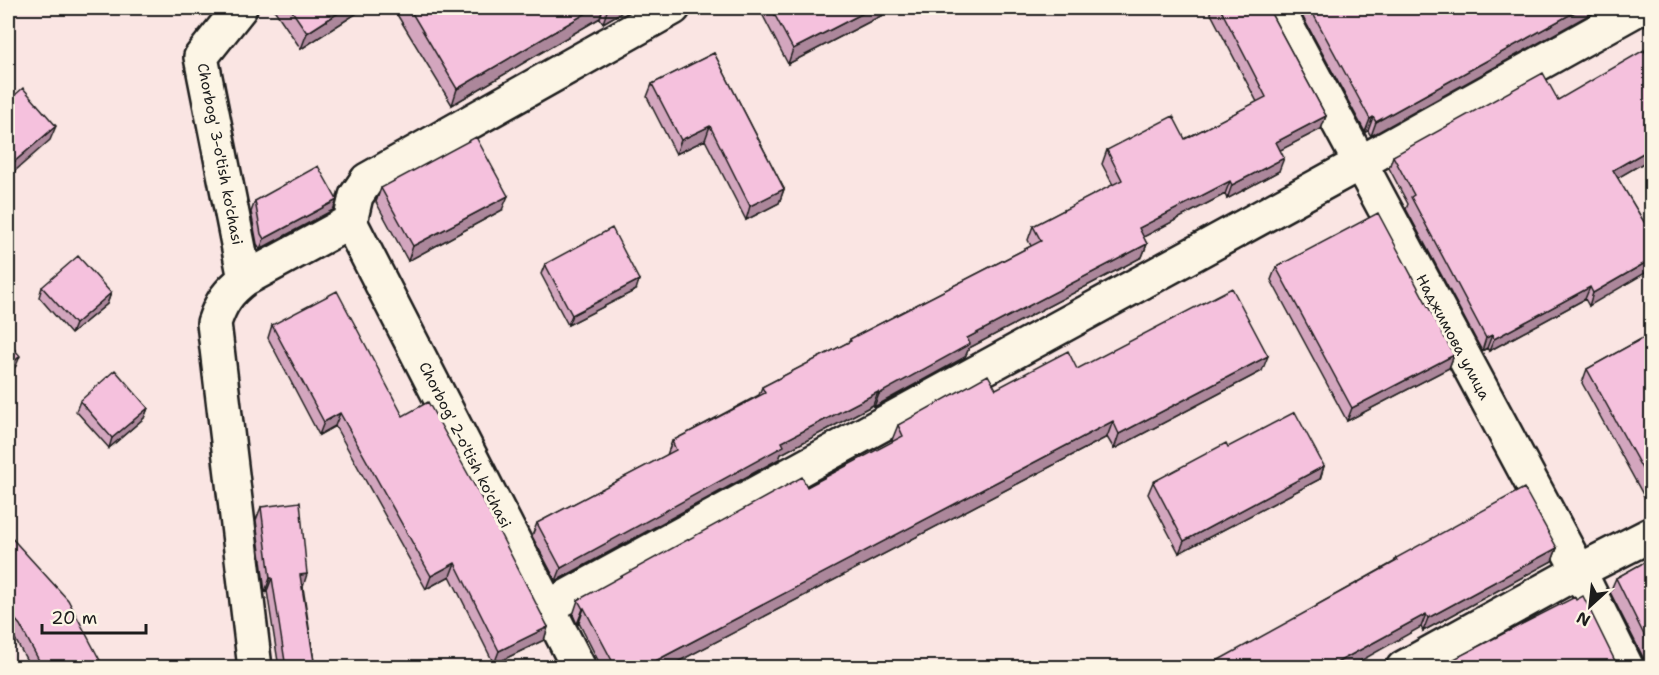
<svg xmlns="http://www.w3.org/2000/svg" width="1659" height="675" font-family="'Shantell Sans',sans-serif">
<style>
.lines{fill:none;stroke-linecap:round;stroke-linejoin:round}
.minor-casing{stroke:#1c1c1c;stroke-width:38}
.minor{stroke:#fcf5e5;stroke-width:33}
.wall{fill:#d3a6be;stroke:#1c1c1c;stroke-width:1.5}
.shaded-wall{fill:#ac879b;stroke:#1c1c1c;stroke-width:1.5}
.building{fill:#f5c1dd;stroke:#1c1c1c;stroke-width:1.5}
.labels{text-anchor:middle;stroke-width:6;stroke-linejoin:round;paint-order:stroke}
.street-label{font-size:15px;fill:#1c1c1c;stroke:#fcf5e5}
</style>
<rect width="100%" height="100%" fill="#fae5e3"/>
<filter id="ink" filterUnits="userSpaceOnUse"><feTurbulence type="fractalNoise" baseFrequency=".0167" numOctaves="2"/><feDisplacementMap in="SourceGraphic" scale="12" xChannelSelector="R" yChannelSelector="G"/><feConvolveMatrix kernelMatrix="1 2 1 2 8 2 1 2 1" color-interpolation-filters="sRGB"/></filter>
<g filter="url(#ink)">
<g class="lines">
<defs>
<path id="minor" d="M 240,8 L 201,57 L 245,279
M 1277,8 L 1579,571 L 1627,668
M 350,222 L 579,668
M 548,607 L 1360,163 L 1639,8
M 255,668 L 214,323 C 221,302 228,292 245,279 L 350,222 L 356,196 L 367,180 L 673,8
M 1403,668 L 1579,571 L 1652,534"/>
</defs>
<use href="#minor" class="minor-casing"/>
<use href="#minor" class="minor"/>
</g>
<path class="wall" d="M 273,8 L 365,8 L 301,49 Z
M 393,8 L 629,8 L 603,23 L 600,18 L 452,105 Z
M 759,8 L 896,8 L 788,64 Z
M 1208,8 L 1268,8 L 1326,116 L 1321,129 L 1280,150 L 1279,171 L 1227,199 L 1225,194 L 1143,237 L 1147,244 L 1142,257 L 969,348 L 965,357 L 874,407 L 873,405 L 781,454 L 779,459 L 556,581 L 532,536 L 537,523 L 667,455 L 672,441 L 759,395 L 762,387 L 849,342 L 850,339 L 1031,246 L 1028,240 L 1033,226 L 1113,185 L 1102,164 L 1107,150 L 1185,139 L 1257,102 Z
M 1298,8 L 1601,8 L 1371,136 L 1368,131 L 1365,132 Z
M 714,53 L 784,189 L 779,203 L 746,220 L 705,140 L 676,154 L 647,97 L 652,84 Z
M 1652,63 L 1652,158 L 1617,178 L 1644,222 L 1589,306 L 1585,299 L 1489,351 L 1487,348 L 1482,351 L 1406,209 L 1408,204 L 1389,168 L 1393,156 L 1558,100 Z
M 381,188 L 502,210 L 408,261 L 376,202 Z
M 337,200 L 333,210 L 260,249 L 257,244 L 251,212 L 255,201 Z
M 545,264 L 636,290 L 568,325 L 541,274 Z
M 1276,267 L 1454,355 L 1449,368 L 1347,421 L 1271,280 Z
M 42,287 L 111,293 L 107,304 L 71,334 L 39,297 Z
M 272,325 L 403,416 L 548,627 L 544,640 L 494,664 L 450,576 L 426,589 L 335,426 L 319,435 L 268,338 Z
M 1652,333 L 1652,497 L 1646,500 L 1582,383 L 1587,369 Z
M 1077,369 L 1262,371 L 1114,449 L 1107,437 L 666,668 L 602,668 L 579,623 L 577,624 L 573,615 L 578,600 L 807,487 L 893,442 L 892,440 L 898,425 L 996,389 Z
M 80,401 L 148,408 L 144,418 L 109,448 L 76,411 Z
M 1228,447 L 1324,466 L 1320,479 L 1179,553 L 1148,494 L 1153,482 Z
M 261,507 L 303,587 L 315,668 L 279,668 L 267,591 L 265,592 L 256,520 Z
M 8,534 L 104,668 L 31,668 L 15,639 L 8,630 Z
M 1557,548 L 1552,561 L 1423,631 L 1421,627 L 1316,607 L 1317,605 L 1394,562 L 1396,558 Z
M 1652,558 L 1652,655 L 1644,659 L 1610,592 L 1616,578 Z"/>
<path class="shaded-wall" d="M 346,8 L 365,8 L 301,49 L 307,33 Z
M 595,8 L 603,8 L 600,18 L 452,105 L 457,89 Z
M 608,8 L 629,8 L 603,23 Z
M 873,8 L 896,8 L 788,64 L 793,49 Z
M 1582,8 L 1601,8 L 1371,136 L 1376,122 Z
M 1326,116 L 1321,129 L 1271,155 L 1276,142 Z
M 1373,117 L 1368,131 L 1365,132 L 1370,119 Z
M 56,126 L 50,140 L 8,177 L 8,167 Z
M 710,126 L 705,140 L 676,154 L 681,140 Z
M 1652,148 L 1652,158 L 1609,183 L 1613,170 Z
M 1284,158 L 1279,171 L 1227,199 L 1232,185 Z
M 1230,181 L 1225,194 L 1134,242 L 1139,228 Z
M 784,189 L 779,203 L 746,220 L 750,206 Z
M 508,196 L 502,210 L 408,261 L 413,246 Z
M 337,200 L 333,210 L 260,249 L 264,239 Z
M 1147,244 L 1142,257 L 969,348 L 965,357 L 874,407 L 879,394 L 967,338 Z
M 1652,259 L 1652,269 L 1589,306 L 1593,293 Z
M 639,280 L 636,290 L 568,325 L 572,315 Z
M 1590,287 L 1585,299 L 1489,351 L 1494,339 Z
M 111,293 L 107,304 L 71,334 L 75,324 Z
M 1492,335 L 1487,348 L 1482,351 L 1486,338 Z
M 1454,355 L 1449,368 L 1347,421 L 1352,408 Z
M 20,356 L 16,366 L 8,374 L 8,367 Z
M 1268,356 L 1262,371 L 1114,449 L 1119,434 Z
M 878,392 L 873,405 L 781,454 L 779,459 L 556,581 L 561,568 L 782,442 Z
M 148,408 L 144,418 L 109,448 L 112,438 Z
M 340,413 L 335,426 L 319,435 L 324,422 Z
M 1113,421 L 1107,437 L 666,668 L 642,668 Z
M 1324,466 L 1320,479 L 1179,553 L 1184,541 Z
M 1651,485 L 1652,497 L 1646,500 Z
M 1557,548 L 1552,561 L 1423,631 L 1428,618 Z
M 455,563 L 450,576 L 426,589 L 431,576 Z
M 307,574 L 303,587 L 295,588 L 300,575 Z
M 270,578 L 272,578 L 267,591 L 265,592 Z
M 584,608 L 579,623 L 577,624 L 583,609 Z
M 1426,614 L 1421,627 L 1348,668 L 1327,668 Z
M 548,627 L 544,640 L 494,664 L 499,651 Z
M 1652,643 L 1652,655 L 1644,659 L 1649,645 Z"/>
<path class="building" d="M 290,8 L 346,8 L 307,33 Z
M 409,8 L 595,8 L 457,89 Z
M 771,8 L 873,8 L 793,49 Z
M 1220,8 L 1268,8 L 1326,116 L 1276,142 L 1284,158 L 1232,185 L 1230,181 L 1139,228 L 1147,244 L 967,338 L 970,344 L 879,394 L 878,392 L 782,442 L 784,446 L 561,568 L 537,523 L 676,450 L 672,441 L 765,393 L 762,387 L 851,341 L 850,339 L 1041,241 L 1033,226 L 1122,180 L 1107,150 L 1173,116 L 1185,139 L 1266,97 Z
M 1310,8 L 1582,8 L 1376,122 L 1373,117 L 1370,119 Z
M 1644,50 L 1652,63 L 1652,148 L 1613,170 L 1644,222 L 1652,218 L 1652,259 L 1593,293 L 1590,287 L 1494,339 L 1492,335 L 1486,338 L 1411,197 L 1414,195 L 1393,156 L 1543,73 L 1558,100 Z
M 714,53 L 784,189 L 750,206 L 710,126 L 681,140 L 652,84 Z
M 23,88 L 56,126 L 8,167 L 8,101 Z
M 476,137 L 508,196 L 413,246 L 381,188 Z
M 318,166 L 337,200 L 264,239 L 261,234 L 255,201 Z
M 1378,213 L 1454,355 L 1352,408 L 1276,267 Z
M 612,228 L 639,280 L 572,315 L 545,264 Z
M 78,256 L 111,293 L 75,324 L 42,287 Z
M 1232,288 L 1268,356 L 1119,434 L 1113,421 L 642,668 L 616,668 L 584,608 L 583,609 L 578,600 L 802,477 L 807,487 L 903,436 L 898,425 L 988,375 L 996,389 L 1068,351 L 1077,369 Z
M 337,291 L 403,416 L 428,402 L 488,510 L 548,627 L 499,651 L 455,563 L 431,576 L 340,413 L 324,422 L 272,325 Z
M 1652,333 L 1652,485 L 1651,485 L 1587,369 Z
M 8,342 L 20,356 L 8,367 Z
M 115,370 L 148,408 L 112,438 L 80,401 Z
M 1295,412 L 1324,466 L 1184,541 L 1153,482 L 1226,443 L 1228,447 Z
M 1524,488 L 1557,548 L 1428,618 L 1426,614 L 1327,668 L 1204,668 L 1317,606 L 1317,605 L 1397,561 L 1396,558 Z
M 300,502 L 307,574 L 300,575 L 315,668 L 286,668 L 272,578 L 270,578 L 261,507 Z
M 8,534 L 68,600 L 104,668 L 43,668 L 20,625 L 8,611 Z
M 1652,558 L 1652,643 L 1649,645 L 1616,578 Z
M 1583,596 L 1616,663 L 1610,666 L 1611,668 L 1442,668 L 1453,662 L 1452,660 L 1575,597 L 1576,600 Z"/>
</g>
<g class="labels">
<g class="street-label">
<text transform="translate(220 154) rotate(79)" y="5">Chorbog' 3-o'tish ko'chasi</text>
<text transform="translate(1453 337) rotate(62)" y="5">Наджимова улица</text>
<text transform="translate(465 445) rotate(63)" y="5">Chorbog' 2-o'tish ko'chasi</text>
</g>
</g>
<rect width="1659" height="675" fill="none" stroke="#fcf5e5" stroke-width="30"/>
<rect x="15" y="15" width="1629" height="645" fill="none" stroke="#1c1c1c" stroke-width="2" filter="url(#ink)"/>
<g transform="translate(1590 606) rotate(207)" stroke="#fcf5e5" stroke-width="4.5" paint-order="stroke">
<path d="M0-4.5L10 22L0 15L-10 22Z" fill="#1c1c1c"/>
<text y="-9" font-size="16" font-weight="bold" text-anchor="middle" fill="#1c1c1c">N</text>
</g>
<path d="M42 624v9h104v-9" fill="none" stroke="#1c1c1c" stroke-width="3"/>
<text x="51" y="624" font-size="18" fill="#1c1c1c" stroke="#fcf5e5" stroke-width="4.5" paint-order="stroke">20 m</text>
</svg>
